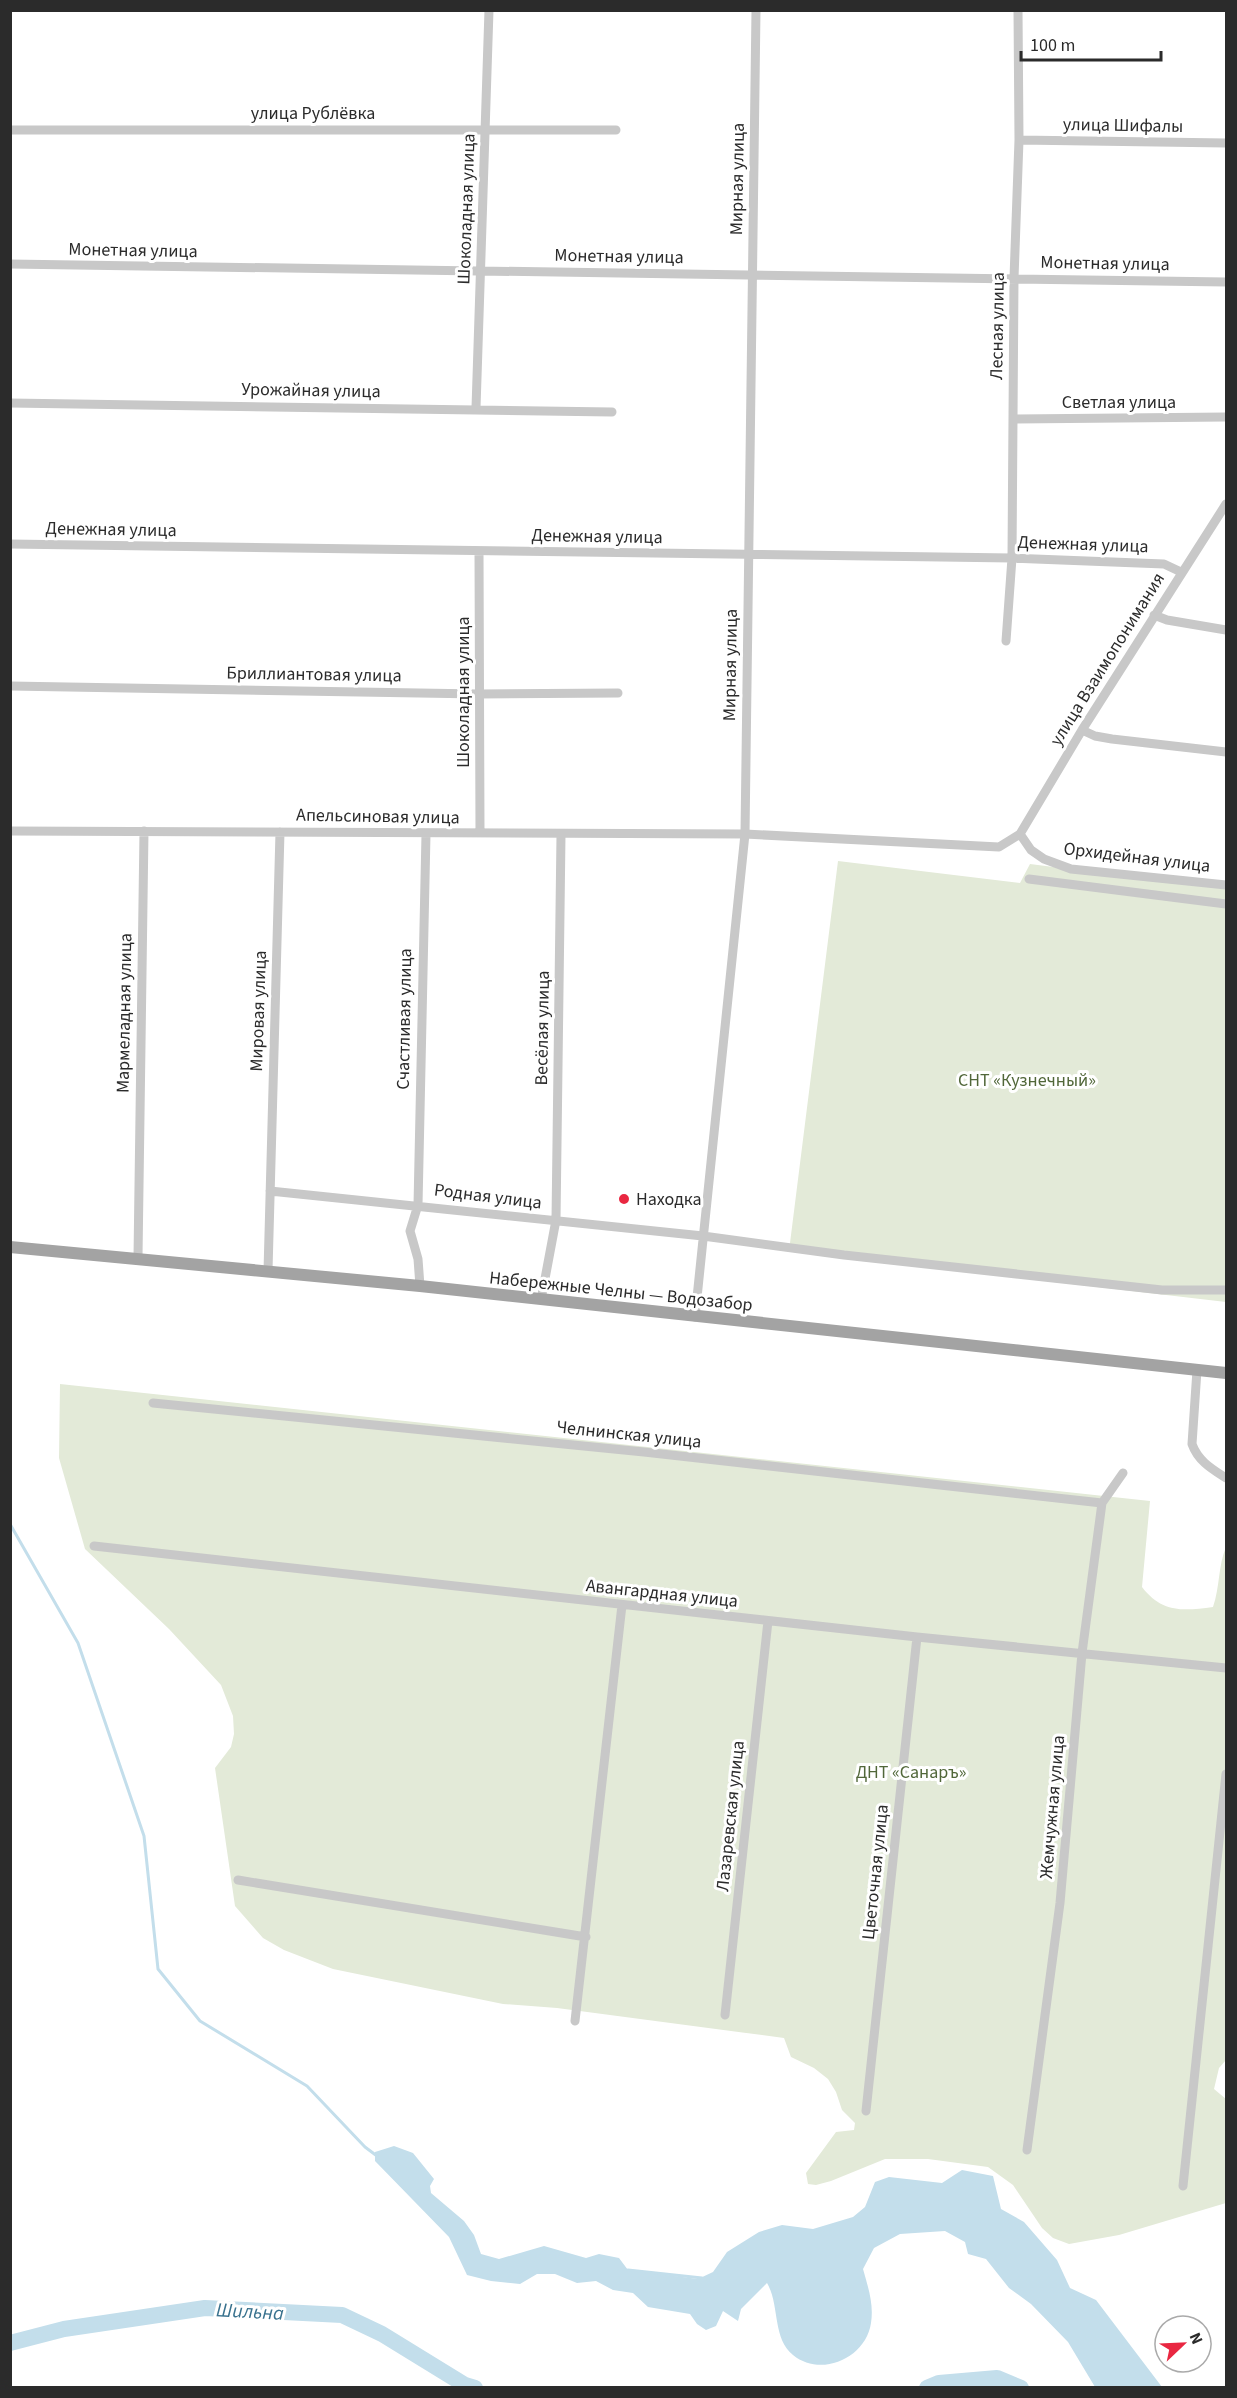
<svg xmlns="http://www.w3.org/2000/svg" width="1237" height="2398" font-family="'Source Sans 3',sans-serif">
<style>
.green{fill:#e3ead8}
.water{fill:#c3deeb}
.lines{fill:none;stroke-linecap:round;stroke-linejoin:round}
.stream{stroke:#c3deeb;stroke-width:3}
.river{stroke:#c3deeb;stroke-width:16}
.minor{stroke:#c8c8c8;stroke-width:9}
.major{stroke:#a3a3a3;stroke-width:12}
.poi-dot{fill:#e92741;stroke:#fff;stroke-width:2}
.labels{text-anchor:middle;stroke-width:6;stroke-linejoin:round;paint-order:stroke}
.street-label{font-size:18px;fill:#2b2b2b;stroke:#fff}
.park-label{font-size:18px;fill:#516739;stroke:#fff}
.poi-label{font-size:18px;fill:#2b2b2b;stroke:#fff;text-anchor:start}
.water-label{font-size:20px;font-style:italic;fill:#39728e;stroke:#fff}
</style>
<rect width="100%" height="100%" fill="#fff"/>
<path class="green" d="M 838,861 L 1020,883 L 1030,864 L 1226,889 L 1226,1302 L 789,1251 Z
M 60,1384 L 1150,1501 L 1142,1587 C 1162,1613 1183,1611 1213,1607 C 1220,1587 1218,1566 1226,1547 L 1226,2060 L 1219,2068 L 1214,2089 L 1226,2099 L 1226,2203 L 1119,2235 L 1069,2244 L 1053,2238 L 1042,2228 L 1013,2185 L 988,2167 L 928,2159 L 885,2159 L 831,2181 L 816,2185 L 808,2184 L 806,2173 L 836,2132 L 854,2130 L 855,2123 L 842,2110 L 836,2092 L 828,2079 L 814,2068 L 791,2057 L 784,2038 L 557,2008 L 503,2004 L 333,1969 L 284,1950 L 263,1938 L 235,1906 L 215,1768 L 231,1747 L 234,1734 L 233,1716 L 221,1685 L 169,1629 L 85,1549 L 59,1458 Z"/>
<path class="water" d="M 394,2146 L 413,2153 L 434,2179 L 430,2186 L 431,2193 L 464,2221 L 474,2235 L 481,2254 L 499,2259 L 544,2246 L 586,2258 L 599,2254 L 619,2258 L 628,2270 L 698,2279 L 713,2272 L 727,2252 L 759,2232 L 782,2225 L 813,2229 L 853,2217 L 865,2207 L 875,2182 L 889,2177 L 942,2183 L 962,2170 L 993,2176 L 1001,2209 L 1024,2222 L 1057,2260 L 1070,2288 L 1096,2300 L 1162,2387 L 1095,2387 L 1068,2342 L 1031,2304 L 1009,2288 L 986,2259 L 968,2254 L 965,2242 L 945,2231 L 900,2234 L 874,2248 L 863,2269 C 868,2287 874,2304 871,2323 C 866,2358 821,2378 793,2355 C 772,2338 780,2305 767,2283 L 741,2309 L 738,2321 L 723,2311 L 716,2326 L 706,2330 L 697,2324 L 690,2314 L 648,2307 L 633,2293 L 613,2290 L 596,2281 L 577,2283 L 555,2274 L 537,2274 L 520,2284 L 491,2281 L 467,2275 L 449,2237 L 375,2161 L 375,2152 Z"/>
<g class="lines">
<path class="stream" d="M 10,1524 L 78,1643 L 144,1836 L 158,1969 L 200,2021 L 307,2086 L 365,2147 L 377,2156
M 628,2270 L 702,2278"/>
<path class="river" d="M 10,2343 L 64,2329 L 205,2308 L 342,2315 L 382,2334 L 465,2385 L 475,2388
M 927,2388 L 939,2383 L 997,2378 L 1021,2388"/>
<path class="minor" d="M 10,130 L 616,130
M 1019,140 L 1226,143
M 10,264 L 1226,282
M 10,403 L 612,412
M 476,408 L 489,10
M 1013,419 L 1226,417
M 10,544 L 1012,558 L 1164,564 L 1181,572
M 479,551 L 480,833
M 1154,615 L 1167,620 L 1226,630
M 1006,641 L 1012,558 L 1014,278 L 1019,140 L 1018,10
M 10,686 L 479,694 L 618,693
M 1082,730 L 1095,736 L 1112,739 L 1226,752
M 10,831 L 745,834 L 999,847 L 1020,834 L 1082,730 L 1226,504
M 1020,834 L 1031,850 L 1044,859 L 1071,869 L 1226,885
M 1029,879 L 1226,904
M 270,1191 L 703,1236 L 844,1255 L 1162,1290 L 1226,1290
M 138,1257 L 144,831
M 268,1271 L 280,832
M 420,1286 L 418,1259 L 410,1231 L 418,1205 L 426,834
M 541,1300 L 556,1220 L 561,835
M 695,1317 L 745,834 L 756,10
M 1197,1370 L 1192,1444 C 1198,1461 1212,1469 1226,1478
M 153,1403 L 644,1452 L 1102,1503
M 94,1546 L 917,1637 L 1226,1668
M 238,1880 L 586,1937
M 725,2015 L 768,1621
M 575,2021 L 622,1605
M 866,2111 L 917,1637
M 1027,2150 L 1060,1903 L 1082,1653 L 1102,1503 L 1123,1473
M 1183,2186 L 1226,1774"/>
<path class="major" d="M 10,1247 L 420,1286 L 1226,1373"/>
</g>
<circle class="poi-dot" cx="624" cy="1199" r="6"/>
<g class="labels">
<g class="street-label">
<text x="313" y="119">улица Рублёвка</text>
<text transform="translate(1123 125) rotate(1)" y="6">улица Шифалы</text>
<text transform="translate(737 179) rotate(-89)" y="6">Мирная улица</text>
<text transform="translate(466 209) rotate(-88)" y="6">Шоколадная улица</text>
<text transform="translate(133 250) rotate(1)" y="6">Монетная улица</text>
<text transform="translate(619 256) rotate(1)" y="6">Монетная улица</text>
<text transform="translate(1105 263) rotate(1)" y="6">Монетная улица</text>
<text transform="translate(997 326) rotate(-89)" y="6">Лесная улица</text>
<text transform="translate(311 390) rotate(1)" y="6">Урожайная улица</text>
<text x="1119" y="408">Светлая улица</text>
<text transform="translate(111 529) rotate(1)" y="6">Денежная улица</text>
<text transform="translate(597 536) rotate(1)" y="6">Денежная улица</text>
<text transform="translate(1083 544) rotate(2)" y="6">Денежная улица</text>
<text transform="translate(1107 659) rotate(-58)" y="6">улица Взаимопонимания</text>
<text transform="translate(730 665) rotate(-89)" y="6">Мирная улица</text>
<text transform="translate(314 674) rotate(1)" y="6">Бриллиантовая улица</text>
<text transform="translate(463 692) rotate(-90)" y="6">Шоколадная улица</text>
<text transform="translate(378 816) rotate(1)" y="6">Апельсиновая улица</text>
<text transform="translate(1137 857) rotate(7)" y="6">Орхидейная улица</text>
<text transform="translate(258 1011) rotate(-88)" y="6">Мировая улица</text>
<text transform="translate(124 1013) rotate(-89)" y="6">Мармеладная улица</text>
<text transform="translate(404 1019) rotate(-89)" y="6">Счастливая улица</text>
<text transform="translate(542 1028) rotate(-89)" y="6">Весёлая улица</text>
<text transform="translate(488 1196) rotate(7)" y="6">Родная улица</text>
<text transform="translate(621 1291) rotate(6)" y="6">Набережные Челны — Водозабор</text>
<text transform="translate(629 1434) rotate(6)" y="6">Челнинская улица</text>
<text transform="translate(662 1593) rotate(6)" y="6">Авангардная улица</text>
<text transform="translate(1052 1807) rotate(-85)" y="6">Жемчужная улица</text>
<text transform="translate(730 1816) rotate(-84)" y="6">Лазаревская улица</text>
<text transform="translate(875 1872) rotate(-84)" y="6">Цветочная улица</text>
</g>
<g class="park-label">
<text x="1027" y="1086">СНТ «Кузнечный»</text>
<text x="911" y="1778">ДНТ «Санаръ»</text>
</g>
<g class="poi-label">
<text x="636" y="1205">Находка</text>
</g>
<g class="water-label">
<text transform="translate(250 2311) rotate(3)" y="7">Шильна</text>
</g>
</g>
<rect width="1237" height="2398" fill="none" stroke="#2b2b2b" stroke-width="24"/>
<g transform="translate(1183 2344) rotate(67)"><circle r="28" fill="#ffffff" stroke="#aaaaaa" stroke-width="1.5"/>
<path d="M0-4.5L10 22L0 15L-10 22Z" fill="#e92741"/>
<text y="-9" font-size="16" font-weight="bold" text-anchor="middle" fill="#2b2b2b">N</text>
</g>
<path d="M1021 51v9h140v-9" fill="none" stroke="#2b2b2b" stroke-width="3"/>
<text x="1030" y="51" font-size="18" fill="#2b2b2b" stroke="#ffffff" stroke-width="4.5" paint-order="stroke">100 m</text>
</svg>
